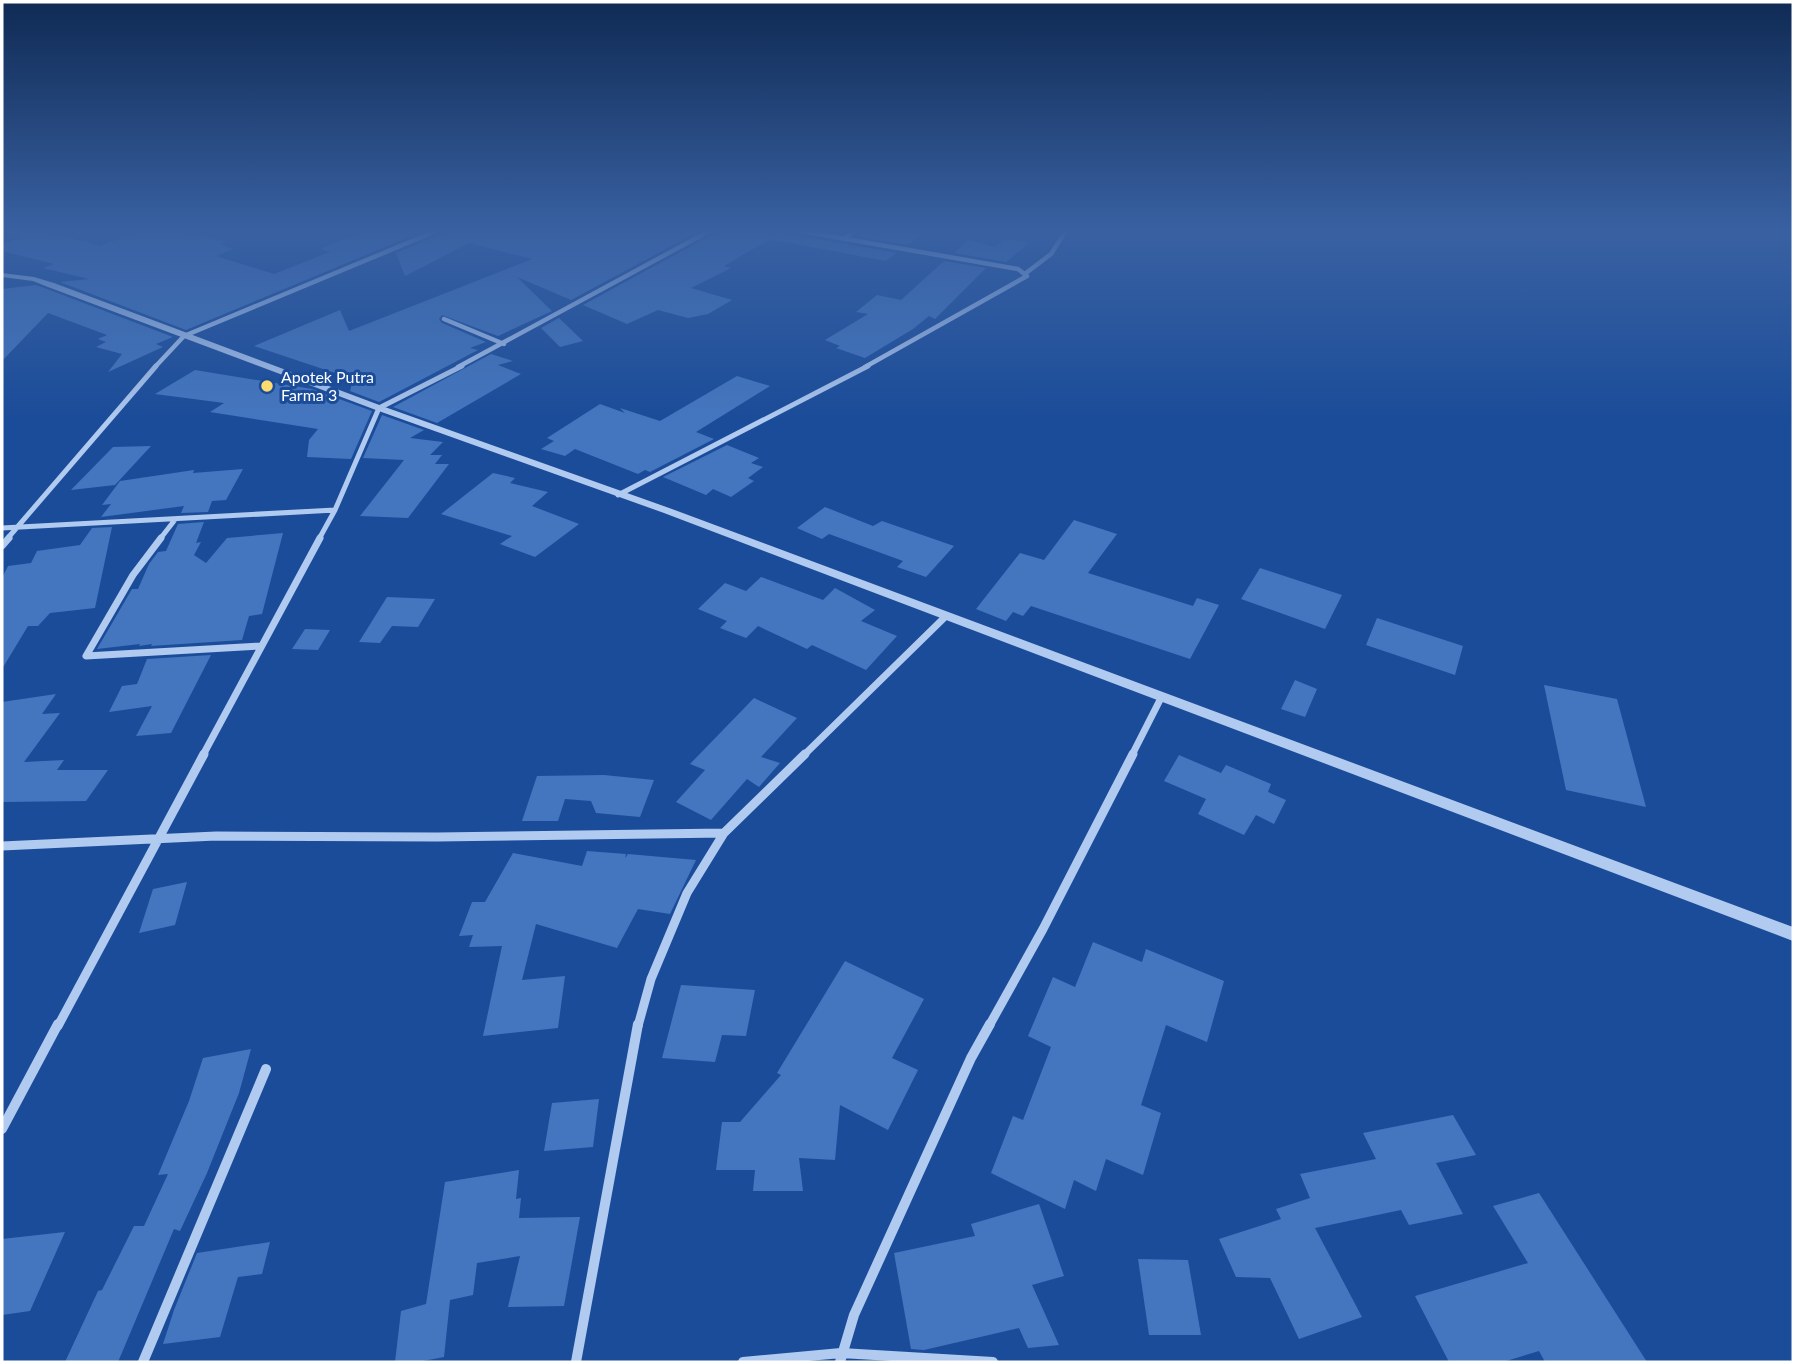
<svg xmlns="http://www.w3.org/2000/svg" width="1795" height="1364" font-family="Lato,sans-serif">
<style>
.building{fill:#4476bf}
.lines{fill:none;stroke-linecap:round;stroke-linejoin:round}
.minor-far4{stroke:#b0caf0;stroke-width:4.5}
.minor-far3{stroke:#b0caf0;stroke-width:5}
.minor-far2{stroke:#b0caf0;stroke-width:7}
.minor-far1{stroke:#b0caf0;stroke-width:9}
.minor{stroke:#b0caf0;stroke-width:10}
.tertiary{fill:#b0caf0;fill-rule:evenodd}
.poi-dot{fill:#ffdc6f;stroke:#1b4c99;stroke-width:2.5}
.labels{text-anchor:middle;stroke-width:6;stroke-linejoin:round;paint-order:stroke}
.far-poi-label{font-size:16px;fill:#fff;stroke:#1b4c99;text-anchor:start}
</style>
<rect width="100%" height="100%" fill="#1b4c99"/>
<path class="building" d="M 3,229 L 42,229 L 99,246 L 137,232 L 175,229 L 227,242 L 220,244 L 234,249 L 216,256 L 274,274 L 330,252 L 320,249 L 368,229 L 428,229 L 186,330 L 60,282 L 89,279 L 43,268 L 54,264 L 2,251 L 2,244 L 21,238 Z
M 446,229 L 703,229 L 571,300 L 517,277 L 552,311 L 498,336 L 442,315 L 439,319 L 442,323 L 486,342 L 470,348 L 478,350 L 379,402 L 350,391 L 353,379 L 254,346 L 340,310 L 349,331 L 532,259 L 469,243 L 405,276 L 396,253 L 443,233 Z
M 718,229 L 784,229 L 788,234 L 897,253 L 885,261 L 770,239 L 724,266 L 731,268 L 691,288 L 732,300 L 708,314 L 688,318 L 658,310 L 627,324 L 583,305 L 715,233 Z
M 863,229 L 894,229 L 921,235 L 907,245 L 856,236 Z
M 1005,238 L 1029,243 L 1006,262 L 954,253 L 968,240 L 995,247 Z
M 944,261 L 986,268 L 935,319 L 929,316 L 913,329 L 865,358 L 836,348 L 840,346 L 825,340 L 868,314 L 856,312 L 877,295 L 901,300 Z
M 36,285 L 47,289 L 173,337 L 156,344 L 163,347 L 108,372 L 122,354 L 96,347 L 106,342 L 98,339 L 107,335 L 48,313 L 2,361 L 2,289 Z
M 559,318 L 583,341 L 560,347 L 541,328 Z
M 491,354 L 513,361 L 498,365 L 521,374 L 437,423 L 393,407 Z
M 195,370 L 312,389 L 372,411 L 351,459 L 307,457 L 309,440 L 318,429 L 210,412 L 224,403 L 155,394 Z
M 737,376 L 770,386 L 696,432 L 714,439 L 650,472 L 645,470 L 638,474 L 575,449 L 565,456 L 541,449 L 554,441 L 547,438 L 600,404 L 625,413 L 620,408 L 660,421 Z
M 382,415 L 424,430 L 410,438 L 443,442 L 430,455 L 442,455 L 435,464 L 449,464 L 408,518 L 360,516 L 404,460 L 363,458 Z
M 727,445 L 759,458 L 751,463 L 763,467 L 748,478 L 754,481 L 731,497 L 713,489 L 706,495 L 663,477 Z
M 151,446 L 115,485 L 71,490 L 113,447 Z
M 243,469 L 226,500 L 212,501 L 208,512 L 181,513 L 184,506 L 101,517 L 111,504 L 102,505 L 120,481 L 194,470 L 193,473 Z
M 493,473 L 515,478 L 510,483 L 548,492 L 532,506 L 579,524 L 535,557 L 500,544 L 512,536 L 441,514 Z
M 825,507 L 873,526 L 882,521 L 954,546 L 926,577 L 897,567 L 903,561 L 829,534 L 822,539 L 797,528 Z
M 1074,520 L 1117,534 L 1088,573 L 1193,606 L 1197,598 L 1219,605 L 1190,659 L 1031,606 L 1023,616 L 1013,612 L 1006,621 L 976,609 L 1020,553 L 1044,560 Z
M 204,522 L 196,543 L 201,542 L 194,555 L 206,563 L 227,538 L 283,533 L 262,614 L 249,616 L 242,640 L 151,646 L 152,644 L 139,646 L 140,644 L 97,649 L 132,589 L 138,589 L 149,564 L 158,552 L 166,551 L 178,524 Z
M 112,527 L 95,608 L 50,613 L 38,626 L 28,626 L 2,669 L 2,578 L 8,566 L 31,563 L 37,551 L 80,545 L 92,528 Z
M 1260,568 L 1342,595 L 1325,629 L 1241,599 Z
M 761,577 L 823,600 L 835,588 L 875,610 L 861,621 L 897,636 L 866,670 L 812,645 L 807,649 L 758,626 L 746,638 L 720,628 L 727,621 L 698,609 L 725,583 L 746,591 Z
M 387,597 L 435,599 L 418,627 L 392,626 L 380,643 L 359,642 Z
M 1377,618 L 1463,646 L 1455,675 L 1366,645 Z
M 305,629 L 330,630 L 318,650 L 292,649 Z
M 211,655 L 171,733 L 136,736 L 152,706 L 109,712 L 122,686 L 137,684 L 147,659 Z
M 1295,680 L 1317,689 L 1305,717 L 1281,709 Z
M 1544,685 L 1617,699 L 1646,807 L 1566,790 Z
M 56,694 L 42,714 L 60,713 L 24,762 L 64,760 L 57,770 L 108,770 L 86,801 L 2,802 L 2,702 Z
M 754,698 L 797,718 L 761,757 L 780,763 L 759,787 L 747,779 L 711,820 L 676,802 L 705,770 L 690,764 Z
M 1179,755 L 1221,773 L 1226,765 L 1271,784 L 1268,792 L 1286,800 L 1274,824 L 1256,815 L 1244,835 L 1198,814 L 1206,799 L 1164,781 Z
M 604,775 L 654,780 L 640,817 L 596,813 L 591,801 L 565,799 L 558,821 L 522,821 L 537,776 Z
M 587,851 L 626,854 L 625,858 L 628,854 L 696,860 L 670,914 L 638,909 L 617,948 L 536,924 L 522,980 L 565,976 L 558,1028 L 483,1036 L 502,946 L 469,947 L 473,935 L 459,936 L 472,902 L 485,902 L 513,853 L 582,866 Z
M 187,882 L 175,925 L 139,933 L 153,889 Z
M 1093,942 L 1142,962 L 1146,949 L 1224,981 L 1207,1042 L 1166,1025 L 1141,1105 L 1161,1113 L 1143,1175 L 1106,1159 L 1096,1191 L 1074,1180 L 1065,1209 L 991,1173 L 1013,1116 L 1023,1120 L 1051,1047 L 1028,1036 L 1053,977 L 1075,987 Z
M 845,961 L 924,999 L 892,1058 L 918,1070 L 888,1130 L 840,1105 L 835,1160 L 799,1158 L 803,1191 L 753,1191 L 755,1170 L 716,1170 L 722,1122 L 740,1122 L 781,1075 L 777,1073 Z
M 681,985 L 755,990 L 746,1036 L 722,1035 L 715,1062 L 662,1058 Z
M 251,1049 L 239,1093 L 207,1173 L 180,1231 L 174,1229 L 118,1362 L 65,1362 L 98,1291 L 102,1290 L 134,1226 L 144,1226 L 168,1174 L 158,1175 L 189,1101 L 203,1058 Z
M 599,1099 L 593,1147 L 544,1151 L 552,1103 Z
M 1453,1115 L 1476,1155 L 1436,1163 L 1463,1214 L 1409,1225 L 1401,1210 L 1315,1228 L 1362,1317 L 1299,1339 L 1270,1278 L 1236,1277 L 1219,1239 L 1281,1219 L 1276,1209 L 1310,1198 L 1300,1174 L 1376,1159 L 1363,1133 Z
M 519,1170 L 516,1199 L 521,1198 L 519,1218 L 580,1217 L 564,1306 L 508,1307 L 520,1256 L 477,1263 L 473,1295 L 450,1300 L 444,1357 L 418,1362 L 395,1362 L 401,1311 L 426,1304 L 445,1182 Z
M 1539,1193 L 1647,1362 L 1545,1362 L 1539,1351 L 1503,1362 L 1449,1362 L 1415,1296 L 1528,1263 L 1493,1206 Z
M 1039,1204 L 1064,1276 L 1032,1285 L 1059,1345 L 1028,1348 L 1019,1328 L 924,1350 L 911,1349 L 894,1253 L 975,1236 L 971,1224 Z
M 65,1232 L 30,1311 L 2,1315 L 2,1239 Z
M 270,1242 L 262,1274 L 238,1277 L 220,1337 L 163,1344 L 174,1310 L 197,1253 Z
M 1138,1259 L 1188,1260 L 1201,1335 L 1149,1335 Z"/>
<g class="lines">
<path class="minor-far4" d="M 789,229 L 1018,269 L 1027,276 L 865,367
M 845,238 L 858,229
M 1026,273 L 1051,254 L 1067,229
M 444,319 L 504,344
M 155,367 L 184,336 L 441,229
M 458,367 L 713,229"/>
<path class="minor-far3" d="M 618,495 L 868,366
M 2,528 L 335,510
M 7,539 L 156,366
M 160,539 L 174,521
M 319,539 L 335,510 L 379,408 L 462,366"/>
<path class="minor-far2" d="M 161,538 L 133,575 L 86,656 L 260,646
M 2,546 L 9,538
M 203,755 L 320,538
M 804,755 L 945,617
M 1132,755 L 1162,696"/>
<path class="minor-far1" d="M 2,846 L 216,836 L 437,837 L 724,833
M 58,1026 L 204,754
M 638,1026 L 651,979 L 687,893 L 724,833 L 805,754
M 989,1026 L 1043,929 L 1133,754"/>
<path class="minor" d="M 2,1129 L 58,1024
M 143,1362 L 266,1069
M 576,1362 L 638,1024
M 743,1362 L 841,1353 L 993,1362
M 840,1362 L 854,1315 L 971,1058 L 990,1024"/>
<path class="tertiary" d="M 2,273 L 34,277 L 54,283 L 382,406 L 672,509 L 1793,927 L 1793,941 L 664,513 L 376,410 L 48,287 L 33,281 L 2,277 Z"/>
</g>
<linearGradient id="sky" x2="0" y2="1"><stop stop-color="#0f2a54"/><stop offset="0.55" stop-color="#3961a2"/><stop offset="1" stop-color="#3961a2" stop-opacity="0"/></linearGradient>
<rect width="1795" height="420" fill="url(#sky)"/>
<circle class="poi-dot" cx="267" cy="386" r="7"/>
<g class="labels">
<g class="far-poi-label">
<text x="281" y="383">Apotek Putra<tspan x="281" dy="18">Farma 3</tspan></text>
</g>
</g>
<rect width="1795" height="1364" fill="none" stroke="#ffffff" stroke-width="7"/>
</svg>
